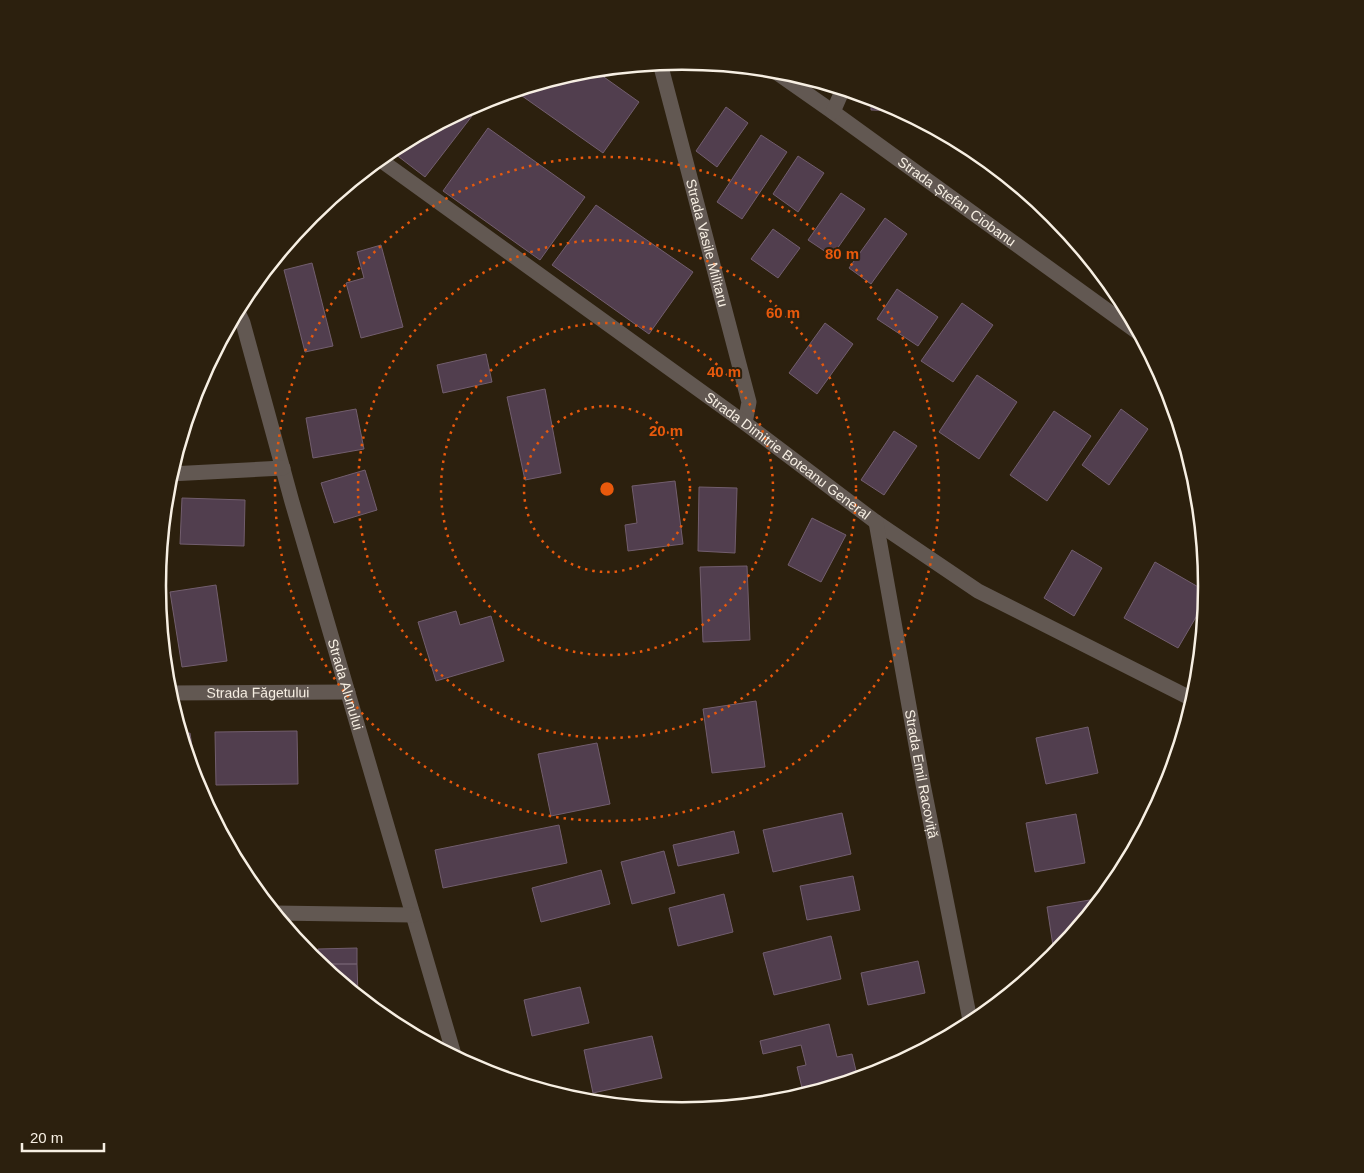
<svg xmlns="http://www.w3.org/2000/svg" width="1364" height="1173" font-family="Arial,sans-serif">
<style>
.building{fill:#513e4e;stroke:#725e6e}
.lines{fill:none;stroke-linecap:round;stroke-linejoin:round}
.street{stroke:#625852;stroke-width:15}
.ring{fill:none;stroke:#e8590c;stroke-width:2.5;stroke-dasharray:2.5 5}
.labels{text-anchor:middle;stroke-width:4;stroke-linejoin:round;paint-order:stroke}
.street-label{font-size:14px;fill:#f7efe3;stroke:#2c200e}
.rim{fill:none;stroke:#f7efe3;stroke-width:2.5}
.centre{fill:#e8590c;stroke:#2c200e;stroke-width:2.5}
.ring-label{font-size:15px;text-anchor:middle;font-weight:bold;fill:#e8590c;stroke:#2c200e;stroke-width:4;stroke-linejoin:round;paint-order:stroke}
</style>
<rect width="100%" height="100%" fill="#2c200e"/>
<path class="building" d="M 594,70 L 639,102 L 603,153 L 515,91 L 580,71 Z
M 871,98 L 883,101 L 895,108 L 895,111 L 871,110 Z
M 726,107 L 748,123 L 717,167 L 696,151 Z
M 464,110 L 472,116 L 425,177 L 390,150 Z
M 488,128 L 585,197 L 540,260 L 443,191 Z
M 761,135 L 787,152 L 742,219 L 717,202 Z
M 798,156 L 824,173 L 798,212 L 773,194 Z
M 841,193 L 865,209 L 832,256 L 808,240 Z
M 596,205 L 693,272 L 649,334 L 552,265 Z
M 885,218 L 907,234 L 871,284 L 849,268 Z
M 773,229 L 800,248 L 778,278 L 751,259 Z
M 381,245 L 403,327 L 361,338 L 346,283 L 364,278 L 357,252 Z
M 312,263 L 333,346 L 305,352 L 284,270 Z
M 897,289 L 938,317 L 918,346 L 877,319 Z
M 962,303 L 993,325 L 953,382 L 921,361 Z
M 825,323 L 853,344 L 817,394 L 789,373 Z
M 486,354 L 492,382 L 443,393 L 437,365 Z
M 977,375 L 1017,402 L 979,459 L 939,432 Z
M 545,389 L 561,473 L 525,480 L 507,397 Z
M 356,409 L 364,449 L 313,458 L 306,418 Z
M 1121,409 L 1148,429 L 1109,485 L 1082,465 Z
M 1054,411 L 1091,436 L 1047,501 L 1010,475 Z
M 894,431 L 917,446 L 884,495 L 861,480 Z
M 365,470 L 377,510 L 334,523 L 321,483 Z
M 675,481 L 683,544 L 628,551 L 625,525 L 637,523 L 632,486 Z
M 699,487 L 737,488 L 735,553 L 698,551 Z
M 182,498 L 245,500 L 244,546 L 180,544 Z
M 812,518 L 846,535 L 821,582 L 788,565 Z
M 1072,550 L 1102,568 L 1074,616 L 1044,598 Z
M 1155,562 L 1207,592 L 1206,600 L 1178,648 L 1124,618 Z
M 747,566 L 750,640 L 703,642 L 700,567 Z
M 159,568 L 165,603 L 159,604 L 157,586 Z
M 216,585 L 227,661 L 182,667 L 170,592 Z
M 456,611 L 460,625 L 491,616 L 504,661 L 436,681 L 418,622 Z
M 756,701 L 765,767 L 712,773 L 703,709 Z
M 1088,727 L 1098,773 L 1046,784 L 1036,738 Z
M 297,731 L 298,784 L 216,785 L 215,732 Z
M 190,733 L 197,780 L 194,780 L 181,735 Z
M 597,743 L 610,804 L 551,816 L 538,754 Z
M 842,813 L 851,854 L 773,872 L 763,830 Z
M 1076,814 L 1085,863 L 1035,872 L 1026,823 Z
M 559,825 L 567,863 L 443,888 L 435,850 Z
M 734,831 L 739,853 L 678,866 L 673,845 Z
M 664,851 L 675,893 L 632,904 L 621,862 Z
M 601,870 L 610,904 L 541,922 L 532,888 Z
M 853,876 L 860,910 L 807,920 L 800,886 Z
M 724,894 L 733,932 L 678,946 L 669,908 Z
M 1102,898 L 1059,951 L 1054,952 L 1047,907 Z
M 831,936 L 841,979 L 774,995 L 763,953 Z
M 357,948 L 357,964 L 319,964 L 318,949 Z
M 918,961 L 925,993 L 868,1005 L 861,973 Z
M 319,964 L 357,964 L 358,997 Z
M 580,987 L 589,1023 L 532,1036 L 524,1000 Z
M 829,1024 L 837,1057 L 852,1054 L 858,1079 L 803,1092 L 797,1067 L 806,1065 L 801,1045 L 763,1054 L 760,1041 Z
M 652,1036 L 662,1078 L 593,1093 L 584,1050 Z"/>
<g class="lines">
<g class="street">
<path id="s1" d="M 660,63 L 749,402 L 745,423"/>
<path id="s2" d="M 773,70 L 833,112 L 1140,334"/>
<path d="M 833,112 L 843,89"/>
<path id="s3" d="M 379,159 L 745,423 L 876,522 L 978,591 L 1194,700"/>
<path id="s4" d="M 237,310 L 243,323 L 292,502 L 455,1058"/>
<path d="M 170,474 L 283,468"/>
<path id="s5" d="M 876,522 L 923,784 L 971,1025"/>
<path id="s6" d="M 168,693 L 348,692"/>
<path d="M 274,913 L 413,915"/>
</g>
</g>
<g class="ring">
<circle cx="607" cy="489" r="83"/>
<circle cx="607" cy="489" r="166"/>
<circle cx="607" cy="489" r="249"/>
<circle cx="607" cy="489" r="332"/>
</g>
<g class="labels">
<g class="street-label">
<text dy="5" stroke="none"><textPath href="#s2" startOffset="226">Strada Ștefan Ciobanu</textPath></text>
<text dy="5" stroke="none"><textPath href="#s1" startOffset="186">Strada Vasile Militaru</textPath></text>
<text dy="5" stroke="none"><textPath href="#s3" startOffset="505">Strada Dimitrie Boteanu General</textPath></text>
<text dy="5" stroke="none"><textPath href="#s4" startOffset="390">Strada Alunului</textPath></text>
<text dy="5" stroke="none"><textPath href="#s6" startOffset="90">Strada Făgetului</textPath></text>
<text dy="5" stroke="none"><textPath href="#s5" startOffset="256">Strada Emil Racoviță</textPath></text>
</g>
</g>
<path d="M0 0H1364V1173H0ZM166 586a516 516 0 1 1 1032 0a516 516 0 1 1-1032 0Z" fill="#2c200e" fill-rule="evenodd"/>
<path class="rim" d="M166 586a516 516 0 1 1 1032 0a516 516 0 1 1-1032 0Z"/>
<circle cx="607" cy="489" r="8" class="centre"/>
<g class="ring-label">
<text x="842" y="259">80 m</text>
<text x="783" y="318">60 m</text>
<text x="724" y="377">40 m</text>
<text x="666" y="436">20 m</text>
</g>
<path d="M22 1143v8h82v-8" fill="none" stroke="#f7efe3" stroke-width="2.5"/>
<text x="30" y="1143" font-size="15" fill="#f7efe3" stroke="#2c200e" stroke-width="4" paint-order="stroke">20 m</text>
</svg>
